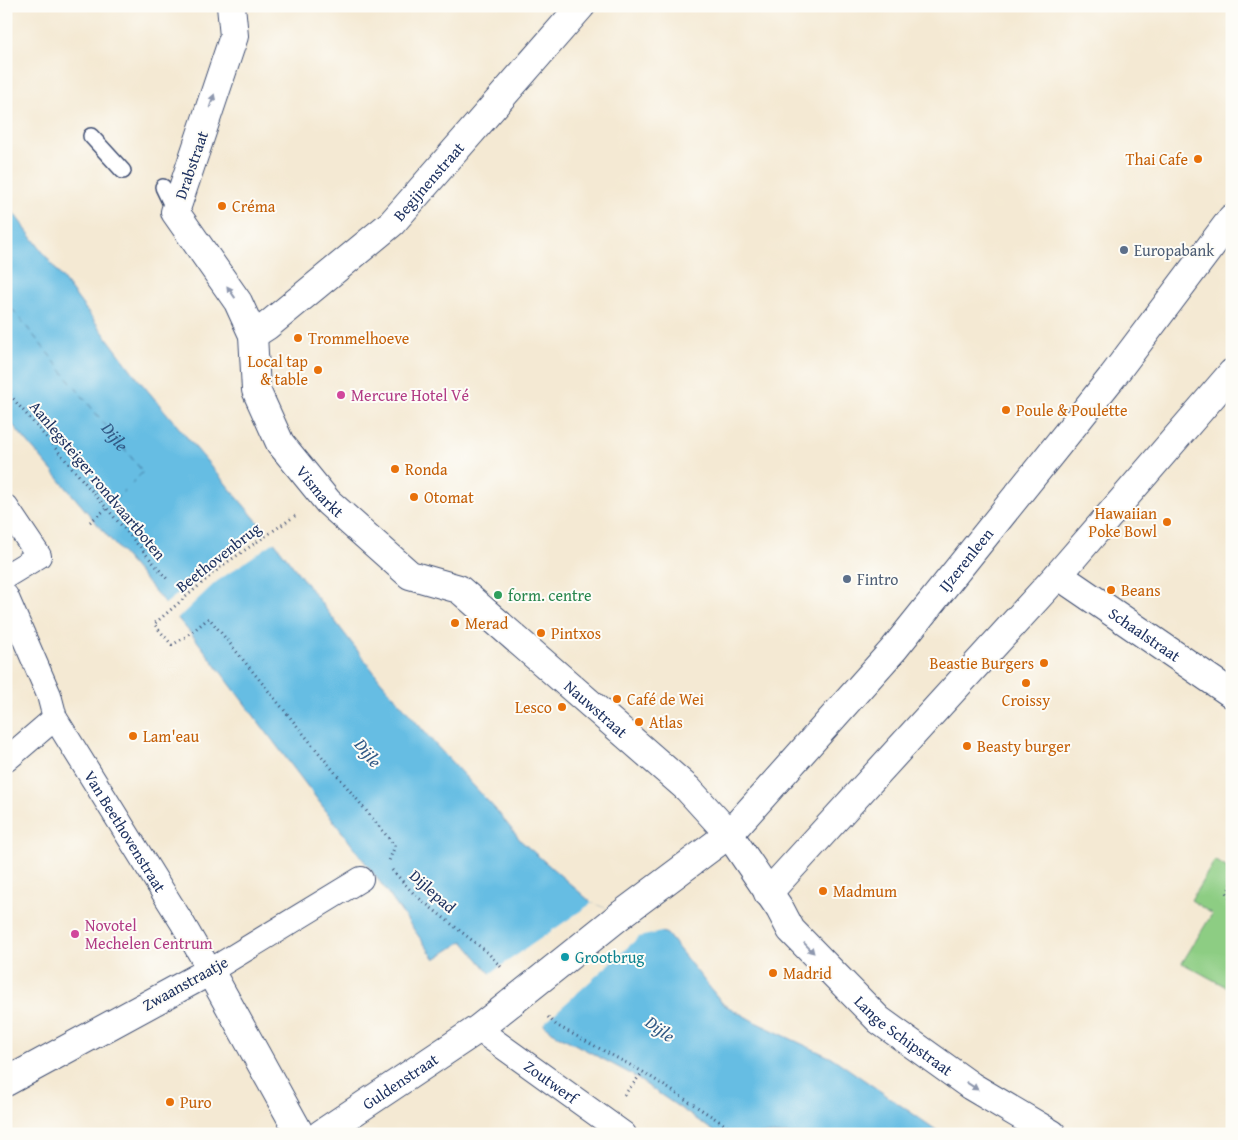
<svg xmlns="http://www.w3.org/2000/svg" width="1238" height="1140" font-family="'Gentium Book Plus',serif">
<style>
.green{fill:#8dcd83;stroke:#547e70}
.water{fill:#66bde3;stroke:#4076a0}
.pier{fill:#f4e9d3}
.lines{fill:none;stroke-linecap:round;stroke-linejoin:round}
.ferry{stroke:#325a86;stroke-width:1;stroke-dasharray:6 5;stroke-linecap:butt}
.service-casing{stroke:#3c4b70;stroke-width:18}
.pedestrian-casing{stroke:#3c4b70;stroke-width:26}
.minor-casing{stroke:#3c4b70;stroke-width:30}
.path{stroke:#3c4b70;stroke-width:3;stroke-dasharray:1 4;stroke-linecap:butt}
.service{stroke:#fff;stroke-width:15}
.pedestrian{stroke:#fff;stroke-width:24}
.minor{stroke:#fff;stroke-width:28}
.minor-bridge-casing{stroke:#3c4b70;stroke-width:30;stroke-linecap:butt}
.minor-bridge{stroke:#fff;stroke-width:28}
.oneway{fill:#8d97ae}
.food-dot{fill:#e8710a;stroke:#fdfcf7;stroke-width:2}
.service-dot{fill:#5c6f8a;stroke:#fdfcf7;stroke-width:2}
.hotel-dot{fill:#d1479c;stroke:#fdfcf7;stroke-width:2}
.leisure-dot{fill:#2e9e5b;stroke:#fdfcf7;stroke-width:2}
.culture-dot{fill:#0f9aa8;stroke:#fdfcf7;stroke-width:2}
.labels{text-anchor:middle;stroke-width:4;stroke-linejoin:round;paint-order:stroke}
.food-label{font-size:16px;fill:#c56008;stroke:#fdfcf7;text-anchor:start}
.street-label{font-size:16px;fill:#1b2f5e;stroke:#fdfcf7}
.service-label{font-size:16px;fill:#4e5e75;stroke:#fdfcf7;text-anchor:start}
.hotel-label{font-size:16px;fill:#b23c85;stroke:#fdfcf7;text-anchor:start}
.leisure-label{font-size:16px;fill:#27864d;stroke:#fdfcf7;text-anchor:start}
.culture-label{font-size:16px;fill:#0d838f;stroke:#fdfcf7;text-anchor:start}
.water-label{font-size:18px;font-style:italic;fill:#325a86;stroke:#fdfcf7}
</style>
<rect width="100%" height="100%" fill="#fdfcf7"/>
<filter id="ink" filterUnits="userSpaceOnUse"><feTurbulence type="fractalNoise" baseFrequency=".02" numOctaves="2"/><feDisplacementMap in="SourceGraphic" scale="10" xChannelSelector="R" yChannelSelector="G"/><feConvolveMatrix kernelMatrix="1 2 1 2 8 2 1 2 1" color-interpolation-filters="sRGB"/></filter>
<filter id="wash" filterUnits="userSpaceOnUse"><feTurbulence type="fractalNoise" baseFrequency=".0096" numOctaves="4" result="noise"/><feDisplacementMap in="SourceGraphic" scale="20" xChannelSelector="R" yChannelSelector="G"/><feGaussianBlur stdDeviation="1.12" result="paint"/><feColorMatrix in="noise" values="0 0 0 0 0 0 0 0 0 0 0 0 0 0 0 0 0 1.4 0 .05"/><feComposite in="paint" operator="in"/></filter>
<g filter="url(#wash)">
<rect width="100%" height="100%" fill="#f4e9d3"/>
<path class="green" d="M 1215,860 L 1232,871 L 1232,990 L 1182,963 L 1212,914 L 1191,900 Z"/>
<path class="water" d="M 6,203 L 138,379 L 273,540 L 380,680 L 434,743 L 497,811 L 521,841 L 592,903 L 667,934 L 723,1004 L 755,1022 L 834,1059 L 942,1134 L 718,1134 L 629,1073 L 552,1032 L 489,972 L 463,941 L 435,959 L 377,878 L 198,642 L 6,417 Z"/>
<path class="pier" d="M 264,525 L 276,541 L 216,582 L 176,620 L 164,605 Z
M 592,903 L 666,931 L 639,937 L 542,1025 L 488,975 Z"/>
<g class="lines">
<path class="ferry" id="s1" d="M 6,301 L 143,472 L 106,509"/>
</g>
</g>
<g filter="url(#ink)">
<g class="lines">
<defs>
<path id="service" d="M 91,136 L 123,171
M 163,187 L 175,212"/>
<g id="pedestrian">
<path d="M 6,507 L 39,556 L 6,576"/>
<path id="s2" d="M 6,596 L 49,695 L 55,718 L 183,924 L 210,971 L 361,879"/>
<path d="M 6,760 L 55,718"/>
<path id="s3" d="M 478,1029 L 624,1134"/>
</g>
<g id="minor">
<path id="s4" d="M 231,6 L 234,36 L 175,212 L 238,302 L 253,335 L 256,390 L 280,443 L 328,502 L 410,575 L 459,589 L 688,789 L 729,834 L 780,909 L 791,930 L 879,1020 L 971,1086 L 1052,1134"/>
<path id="s5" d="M 253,335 L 267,326 L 392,223 L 581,6"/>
<path id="s6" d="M 1058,575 L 1232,694"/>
<path d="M 768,893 L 1058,575 L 1232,373"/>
<path id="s7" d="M 622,914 L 729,834 L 894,649 L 1113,376 L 1232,218"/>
<path d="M 6,1082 L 210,971 L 300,1134"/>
<path id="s8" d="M 321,1134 L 478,1029 L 512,1002"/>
</g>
</defs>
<use href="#service" class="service-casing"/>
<use href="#pedestrian" class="pedestrian-casing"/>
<use href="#minor" class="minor-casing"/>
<path class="path" d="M 10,395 L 168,580
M 295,516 L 223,565 L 154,624 L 172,645 L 187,636 L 209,618 L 395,846 L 388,863
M 90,522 L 106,509
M 392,870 L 415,895 L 488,953 L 501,967
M 1232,884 L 1227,892 L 1232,904
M 548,1017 L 556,1025 L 643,1072 L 739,1134
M 624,1095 L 643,1072"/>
<use href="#service" class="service"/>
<use href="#pedestrian" class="pedestrian"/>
<use href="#minor" class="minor"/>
<defs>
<path id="minor-bridge" d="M 512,1002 L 622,914"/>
</defs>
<use href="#minor-bridge" class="minor-bridge-casing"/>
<use href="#minor-bridge" class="minor-bridge"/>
</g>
<defs><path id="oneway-solid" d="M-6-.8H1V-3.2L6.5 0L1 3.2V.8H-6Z" transform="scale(1.25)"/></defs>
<g class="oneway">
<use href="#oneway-solid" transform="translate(212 101) rotate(-71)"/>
<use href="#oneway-solid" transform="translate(231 292) rotate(-125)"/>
<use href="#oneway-solid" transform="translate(809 948) rotate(46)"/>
<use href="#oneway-solid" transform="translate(972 1086) rotate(33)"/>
</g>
</g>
<g class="food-dot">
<circle cx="1198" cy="159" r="5"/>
<circle cx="222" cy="206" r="5"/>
<circle cx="298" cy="338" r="5"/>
<circle cx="318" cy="370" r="5"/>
<circle cx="1006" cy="410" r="5"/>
<circle cx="395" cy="469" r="5"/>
<circle cx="414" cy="497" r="5"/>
<circle cx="1167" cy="522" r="5"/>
<circle cx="1111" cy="590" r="5"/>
<circle cx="455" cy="623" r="5"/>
<circle cx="541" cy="633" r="5"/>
<circle cx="1044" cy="663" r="5"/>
<circle cx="1026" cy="683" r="5"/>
<circle cx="617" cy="699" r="5"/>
<circle cx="562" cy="707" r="5"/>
<circle cx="639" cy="722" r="5"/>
<circle cx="133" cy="736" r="5"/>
<circle cx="967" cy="746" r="5"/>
<circle cx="823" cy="891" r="5"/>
<circle cx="773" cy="973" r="5"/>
<circle cx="170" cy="1102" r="5"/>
</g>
<g class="service-dot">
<circle cx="1124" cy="250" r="5"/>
<circle cx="847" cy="579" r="5"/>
</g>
<g class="hotel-dot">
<circle cx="341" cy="395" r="5"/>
<circle cx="75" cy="934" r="5"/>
</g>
<circle class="leisure-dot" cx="498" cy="595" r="5"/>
<circle class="culture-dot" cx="565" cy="957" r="5"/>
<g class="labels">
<g class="food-label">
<text x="1188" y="165" text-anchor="end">Thai Cafe</text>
<text x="232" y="212">Créma</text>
<text x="308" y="344">Trommelhoeve</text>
<text x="308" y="367" text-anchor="end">Local tap<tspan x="308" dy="18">&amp; table</tspan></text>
<text x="1016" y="416">Poule &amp; Poulette</text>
<text x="405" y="475">Ronda</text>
<text x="424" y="503">Otomat</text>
<text x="1157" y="519" text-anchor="end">Hawaiian<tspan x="1157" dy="18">Poke Bowl</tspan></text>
<text x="1121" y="596">Beans</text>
<text x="465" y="629">Merad</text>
<text x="551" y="639">Pintxos</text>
<text x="1034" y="669" text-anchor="end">Beastie Burgers</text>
<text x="627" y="705">Café de Wei</text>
<text x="1026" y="706" text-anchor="middle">Croissy</text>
<text x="552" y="713" text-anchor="end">Lesco</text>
<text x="649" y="728">Atlas</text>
<text x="143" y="742">Lam'eau</text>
<text x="977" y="752">Beasty burger</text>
<text x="833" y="897">Madmum</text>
<text x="783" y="979">Madrid</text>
<text x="180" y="1108">Puro</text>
</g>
<g class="street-label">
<text transform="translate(191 165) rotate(-71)" y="6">Drabstraat</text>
<text dy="6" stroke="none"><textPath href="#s5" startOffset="234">Begijnenstraat</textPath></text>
<text transform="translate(98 480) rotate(50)" y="6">Aanlegsteiger rondvaartboten</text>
<text dy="6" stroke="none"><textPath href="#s4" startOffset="538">Vismarkt</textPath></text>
<text transform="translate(218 557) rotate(-38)" y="6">Beethovenbrug</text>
<text dy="6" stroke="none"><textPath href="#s7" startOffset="496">IJzerenleen</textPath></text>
<text dy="6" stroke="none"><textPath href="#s6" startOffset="105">Schaalstraat</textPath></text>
<text dy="6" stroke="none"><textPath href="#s4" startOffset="894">Nauwstraat</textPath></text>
<text dy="6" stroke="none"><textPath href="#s2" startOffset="265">Van Beethovenstraat</textPath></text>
<text transform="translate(433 891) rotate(42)" y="6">Dijlepad</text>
<text transform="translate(185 983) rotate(-29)" y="6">Zwaanstraatje</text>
<text dy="6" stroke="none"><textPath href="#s4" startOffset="1346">Lange Schipstraat</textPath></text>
<text dy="6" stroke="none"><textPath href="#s8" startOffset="95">Guldenstraat</textPath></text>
<text dy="6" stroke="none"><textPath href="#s3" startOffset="90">Zoutwerf</textPath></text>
</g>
<g class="service-label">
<text x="1134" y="256">Europabank</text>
<text x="857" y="585">Fintro</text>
</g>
<g class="hotel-label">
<text x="351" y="401">Mercure Hotel Vé</text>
<text x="85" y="931">Novotel<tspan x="85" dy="18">Mechelen Centrum</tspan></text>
</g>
<g class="leisure-label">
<text x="508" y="601">form. centre</text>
</g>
<g class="culture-label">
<text x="575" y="963">Grootbrug</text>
</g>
<g class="water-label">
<text dy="6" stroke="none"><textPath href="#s1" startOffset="174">Dijle</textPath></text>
<text transform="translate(368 753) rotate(51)" y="6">Dijle</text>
<text transform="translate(660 1029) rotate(36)" y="6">Dijle</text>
</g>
</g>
<rect width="1238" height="1140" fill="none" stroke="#fdfcf7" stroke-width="25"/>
</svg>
